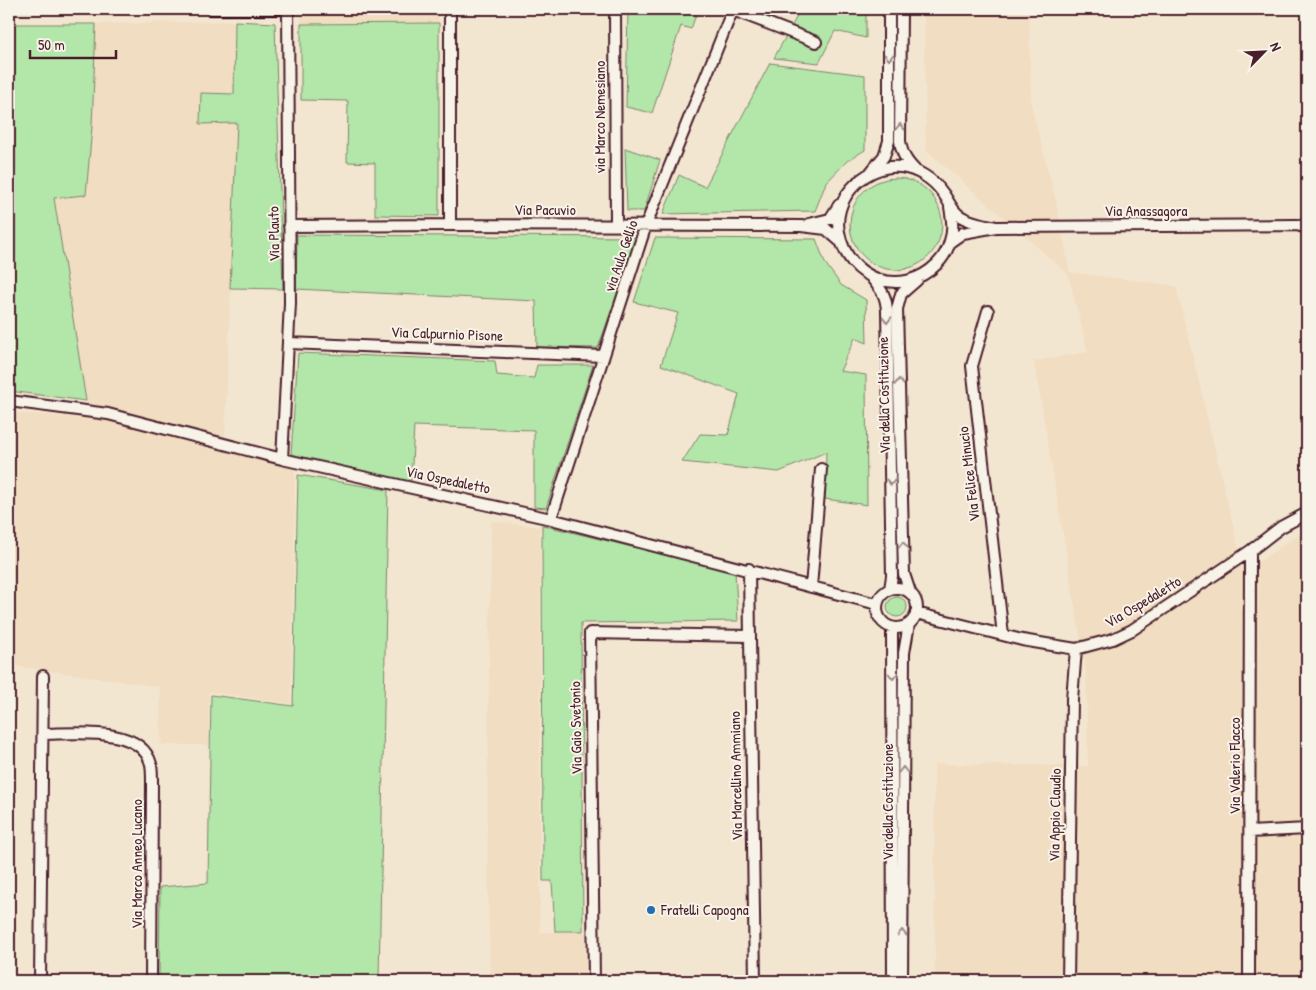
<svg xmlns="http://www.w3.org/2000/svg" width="1316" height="990" font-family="'Patrick Hand',sans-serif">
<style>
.built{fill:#f1ddc1}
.green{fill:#b2e7a9;stroke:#7e836a}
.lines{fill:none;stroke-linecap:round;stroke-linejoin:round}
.minor-casing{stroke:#4a1f2b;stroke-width:14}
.minor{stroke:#f7f3e8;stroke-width:10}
.oneway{stroke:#a0898a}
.poi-dot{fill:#1f6fb2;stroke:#f7f3e8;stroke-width:2}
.labels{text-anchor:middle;stroke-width:4;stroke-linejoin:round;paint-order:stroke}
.street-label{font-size:15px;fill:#4a1f2b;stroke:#f7f3e8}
.poi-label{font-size:15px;fill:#4a1f2b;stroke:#f7f3e8;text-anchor:start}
</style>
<rect width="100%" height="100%" fill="#f3e6d1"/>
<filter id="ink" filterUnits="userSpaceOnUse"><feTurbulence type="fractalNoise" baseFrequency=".02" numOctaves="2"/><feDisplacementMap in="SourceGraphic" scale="10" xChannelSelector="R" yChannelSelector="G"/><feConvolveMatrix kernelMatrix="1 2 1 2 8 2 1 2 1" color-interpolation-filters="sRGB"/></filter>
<g filter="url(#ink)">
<path class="built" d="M 301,9 L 439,9 L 439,23 L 301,24 Z
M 924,9 L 1029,9 L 1031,104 L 1056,201 L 1070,272 L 1176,286 L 1239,550 L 1242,573 L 1293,538 L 1307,532 L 1307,981 L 935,981 L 934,764 L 1088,766 L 1086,672 L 1034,361 L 1088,352 L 1068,274 L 926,150 Z
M 235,21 L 234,94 L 201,93 L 200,124 L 237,123 L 225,438 L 291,454 L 295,470 L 295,493 L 291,704 L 209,692 L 209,745 L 161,745 L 160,687 L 9,665 L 9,412 L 82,418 L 86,401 L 54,198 L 86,194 L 92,127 L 96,24 Z
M 491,521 L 540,527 L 540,932 L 585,932 L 586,981 L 490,981 L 487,826 Z"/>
<path class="green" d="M 628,9 L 698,9 L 691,29 L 681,26 L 652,113 L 626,107 Z
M 801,9 L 866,9 L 866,38 L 835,31 L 819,63 L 774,58 Z
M 235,21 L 275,23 L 283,289 L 230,288 L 237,123 L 200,124 L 201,93 L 234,94 Z
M 439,23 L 439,216 L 375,215 L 375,163 L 347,162 L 348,101 L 301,100 L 301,24 Z
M 9,24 L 96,24 L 92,127 L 86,195 L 54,198 L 86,401 L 9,391 Z
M 770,63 L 865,75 L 865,150 L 847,161 L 826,183 L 815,211 L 663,214 L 679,175 L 705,187 Z
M 625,148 L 660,160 L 644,211 L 627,211 Z
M850 224a46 46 0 1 1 92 0a46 46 0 1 1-92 0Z
M 297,235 L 637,237 L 598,348 L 537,347 L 536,301 L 296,289 Z
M 655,238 L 816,239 L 825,263 L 841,285 L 866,300 L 867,343 L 855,338 L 840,371 L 866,375 L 867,505 L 825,499 L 826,452 L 779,472 L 682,462 L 700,434 L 728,435 L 739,394 L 661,365 L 678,313 L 634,302 Z
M 298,353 L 495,361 L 497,375 L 534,378 L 537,365 L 593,365 L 546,508 L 534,507 L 534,430 L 414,426 L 411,482 L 291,454 Z
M 298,475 L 388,490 L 379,981 L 159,981 L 160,887 L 208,883 L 211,695 L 293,706 Z
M 542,525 L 735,572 L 738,621 L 581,623 L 583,931 L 555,931 L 552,881 L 543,881 Z
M887 607a10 10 0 1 1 20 0a10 10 0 1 1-20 0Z"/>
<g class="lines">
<defs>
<path id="minor" d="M 211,9 L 288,9
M 615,9 L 616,225
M 901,9 L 900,141 C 902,154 906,161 915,170
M 733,10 L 816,42
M 871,172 L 884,156 L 889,141 L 889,9
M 950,207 C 952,219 954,230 950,241 C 948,249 943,258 937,264 C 902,299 847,280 839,232 C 836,217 841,201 851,189 C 863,175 881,165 901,167 C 917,169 933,179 942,192 C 949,200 950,209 960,216 C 971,223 983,224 996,227
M 809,224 L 830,219 L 839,205
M 450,225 L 450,9
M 289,226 L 450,225 L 801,226 L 826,229 L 841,242
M 950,242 L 963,233 L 996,227 L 1297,225 L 1307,228
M 871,277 C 881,290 886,294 887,311 L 892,576 L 890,589
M 988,311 L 972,366 L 1003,635
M 289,343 L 603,356
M 9,401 L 108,414 L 282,459 L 551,519 L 877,604
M 282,459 L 290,303 L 288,9
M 551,519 L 646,225 L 733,9
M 749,569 L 755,981
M 811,587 L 821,469
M877 608a20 20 0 1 1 40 0a20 20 0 1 1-40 0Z
M 910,592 L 904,574 L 897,309 L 901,294 L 917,280
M 916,613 L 1022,640 L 1076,649 L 1113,639 L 1132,630 L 1250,551 L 1281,527 L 1307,513
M 892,628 L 893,981
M 43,734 C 73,734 141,725 151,764 C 152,770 152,777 152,783 L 151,981
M 1250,832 L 1307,829
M 40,981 L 43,676
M 594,981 L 590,633 L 749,636
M 902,981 L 904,653 L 909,624
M 1068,981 L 1072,699 L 1076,649
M 1249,981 L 1250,551"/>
</defs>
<use href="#minor" class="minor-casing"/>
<use href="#minor" class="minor"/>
</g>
<defs><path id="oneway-chevron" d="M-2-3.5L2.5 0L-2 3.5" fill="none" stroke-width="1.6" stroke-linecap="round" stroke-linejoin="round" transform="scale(1.25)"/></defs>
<g class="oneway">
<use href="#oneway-chevron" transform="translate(889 57) rotate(90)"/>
<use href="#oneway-chevron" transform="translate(900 127) rotate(-90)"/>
<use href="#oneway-chevron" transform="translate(887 320) rotate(89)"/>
<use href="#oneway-chevron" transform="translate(899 382) rotate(-91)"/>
<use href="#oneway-chevron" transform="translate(891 482) rotate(89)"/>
<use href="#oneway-chevron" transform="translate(903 545) rotate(-91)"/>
<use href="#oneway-chevron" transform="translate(893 676) rotate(90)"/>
<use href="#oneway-chevron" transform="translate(903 770) rotate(-90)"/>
<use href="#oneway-chevron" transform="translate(902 933) rotate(-90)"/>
</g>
</g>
<circle class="poi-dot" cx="651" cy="910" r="5"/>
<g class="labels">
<g class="street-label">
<text transform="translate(600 117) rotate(-90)" y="5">via Marco Nemesiano</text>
<text x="545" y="215">Via Pacuvio</text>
<text x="1146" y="216">Via Anassagora</text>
<text transform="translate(274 234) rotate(-91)" y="5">Via Plauto</text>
<text transform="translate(621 256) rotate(-71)" y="5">via Aulo Gellio</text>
<text transform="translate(447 334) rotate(2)" y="5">Via Calpurnio Pisone</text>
<text transform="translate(884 395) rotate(-91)" y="5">Via della Costituzione</text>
<text transform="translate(969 474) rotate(-97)" y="5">Via Felice Minucio</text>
<text transform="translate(448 480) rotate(12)" y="5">Via Ospedaletto</text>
<text transform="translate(1143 602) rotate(-31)" y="5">Via Ospedaletto</text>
<text transform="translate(576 728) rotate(-91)" y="5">Via Gaio Svetonio</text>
<text transform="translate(1235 766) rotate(-90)" y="5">Via Valerio Flacco</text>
<text transform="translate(736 776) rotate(-91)" y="5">Via Marcellino Ammiano</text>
<text transform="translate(888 802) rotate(-90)" y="5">Via della Costituzione</text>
<text transform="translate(1055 815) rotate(-89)" y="5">Via Appio Claudio</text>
<text transform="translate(137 864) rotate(-90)" y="5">Via Marco Anneo Lucano</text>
</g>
<g class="poi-label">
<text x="661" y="915">Fratelli Capogna</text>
</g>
</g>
<rect width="1316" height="990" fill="none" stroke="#f7f3e8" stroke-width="30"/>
<rect x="15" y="15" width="1286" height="960" fill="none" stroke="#4a1f2b" stroke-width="2" filter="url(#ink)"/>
<g transform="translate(1264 52) rotate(66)" stroke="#f7f3e8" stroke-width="4" paint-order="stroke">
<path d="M0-4L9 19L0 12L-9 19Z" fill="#4a1f2b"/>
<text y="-8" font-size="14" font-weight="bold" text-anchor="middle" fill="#4a1f2b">N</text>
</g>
<path d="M30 50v8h86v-8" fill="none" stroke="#4a1f2b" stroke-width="2.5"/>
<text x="38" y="50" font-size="15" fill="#4a1f2b" stroke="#f7f3e8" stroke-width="4" paint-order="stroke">50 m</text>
</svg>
